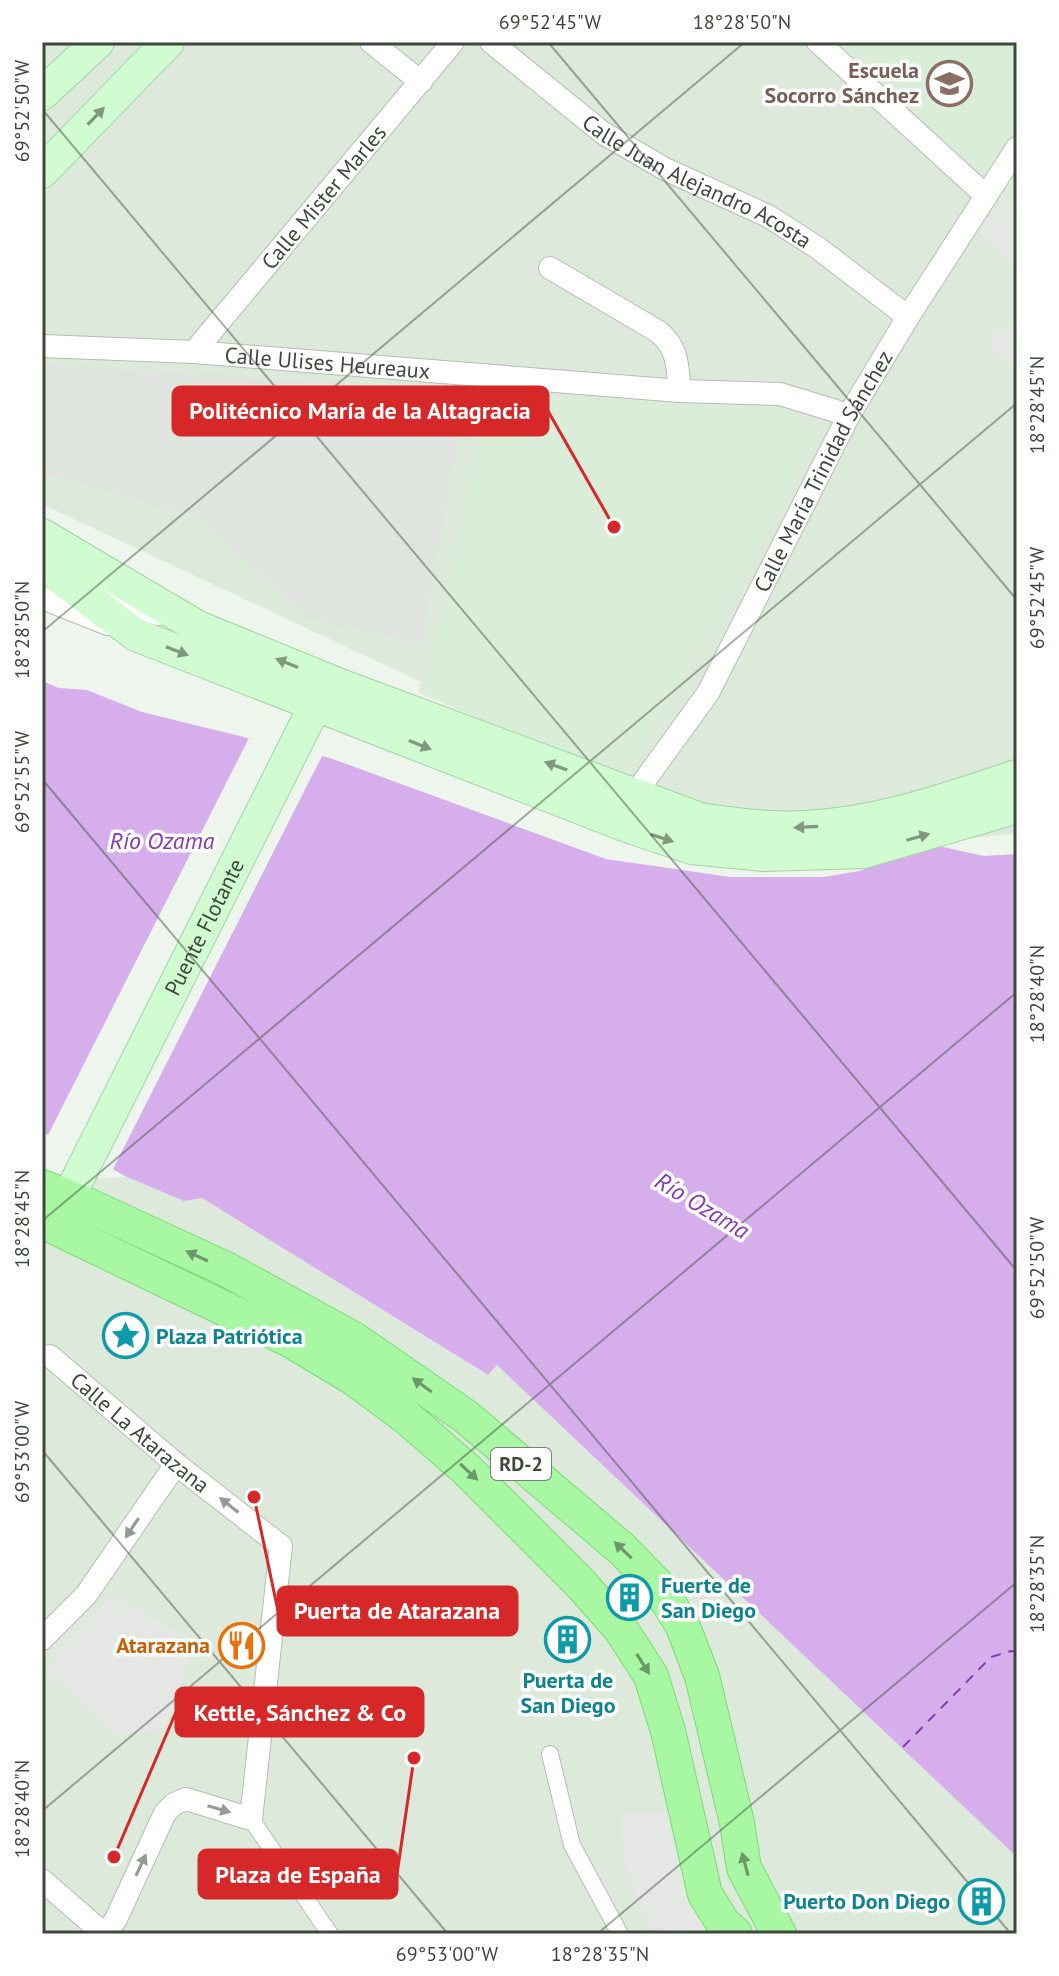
<svg xmlns="http://www.w3.org/2000/svg" width="1059" height="1976" font-family="'PT Sans',sans-serif">
<style>
.residential{fill:#dce9db}
.industrial{fill:#dfe5de}
.education{fill:#d9edd8}
.parking{fill:#e4e7e3}
.water{fill:#d7aeec}
.pier{fill:#edf5ed}
.lines{fill:none;stroke-linecap:round;stroke-linejoin:round}
.ferry{stroke:#883aaf;stroke-width:2;stroke-dasharray:10 8;stroke-linecap:butt}
.pedestrian-casing{stroke:#b1c0af;stroke-width:18}
.minor-casing{stroke:#b1c0af;stroke-width:24}
.secondary-casing{stroke:#a2d4a2;stroke-width:34}
.primary-casing{stroke:#79dc73;stroke-width:36}
.pedestrian{stroke:#fff;stroke-width:16}
.minor{stroke:#fff;stroke-width:22}
.secondary{stroke:#d1fbd1;stroke-width:32}
.primary{stroke:#a7f7a3;stroke-width:34}
.oneway{fill:#7f997e}
.oneway2{fill:#6c9769}
.oneway3{fill:#949b93}
.ticks{fill:none;stroke:#3c493a;stroke-width:2;stroke-opacity:0.45}
.labels{text-anchor:middle;stroke-width:7;stroke-linejoin:round;paint-order:stroke}
.shield{fill:#fff;stroke:#768075;stroke-width:2}
.shield-label{font-size:20px;font-weight:bold;fill:#3c493a}
.education-label{font-size:22px;font-weight:bold;fill:#785e54;stroke:#fff;text-anchor:end}
.street-label{font-size:22px;fill:#3c493a;stroke:#fff}
.culture-label{font-size:22px;font-weight:bold;fill:#0d838f;stroke:#fff;text-anchor:start}
.food-label{font-size:22px;font-weight:bold;fill:#c56008;stroke:#fff;text-anchor:end}
.water-label{font-size:24px;font-style:italic;fill:#883aaf;stroke:#fff}
.leader{fill:none;stroke:#d62828;stroke-width:3}
.callout-dot{fill:#d62828;stroke:#fff;stroke-width:3}
.callout{fill:#d62828;stroke:#d62828;stroke-width:3}
.callout-label{font-size:24px;text-anchor:middle;font-weight:bold;fill:#fff}
.neatline{fill:none;stroke:#3c493a;stroke-width:3}
.ticks-label{font-size:20px;text-anchor:middle;fill:#3c493a}
</style>
<rect width="100%" height="100%" fill="#edf5ed"/>
<path class="residential" d="M 42,42 L 1017,42 L 1017,833 L 798,859 L 42,504 Z
M 127,1177 L 184,1201 L 202,1198 L 487,1375 L 497,1364 L 1017,1857 L 1017,1934 L 42,1934 L 42,1180 Z"/>
<path class="industrial" d="M 42,364 L 467,391 L 421,644 L 307,617 L 196,516 L 42,473 Z"/>
<path class="education" d="M 841,42 L 1017,42 L 1017,124 L 981,175 Z
M 486,388 L 544,396 L 777,407 L 823,433 L 629,775 L 511,733 L 418,692 L 440,621 Z"/>
<path class="parking" d="M 1005,196 L 1017,211 L 1017,271 L 978,233 Z
M 1017,315 L 1017,370 L 992,353 L 993,332 L 1015,322 Z
M 111,1594 L 195,1641 L 165,1730 L 118,1735 L 44,1669 Z
M 620,1812 L 682,1812 L 732,1934 L 655,1934 L 643,1913 L 622,1853 Z"/>
<path class="water" d="M 42,681 L 59,688 L 87,690 L 142,712 L 330,758 L 606,859 L 730,877 L 824,877 L 859,871 L 928,848 L 943,847 L 984,856 L 1017,854 L 1017,1857 L 497,1365 L 488,1375 L 202,1198 L 184,1201 L 127,1177 L 42,1132 Z"/>
<path class="pier" d="M 251,734 L 324,752 L 111,1173 L 46,1139 Z"/>
<g class="lines">
<path class="ferry" d="M 903,1747 L 991,1657 L 1011,1651 L 1017,1652"/>
<defs>
<path id="pedestrian" d="M 550,1754 L 572,1845 L 620,1934
M 251,1819 L 330,1934"/>
<g id="minor">
<path d="M 371,42 L 421,82"/>
<path id="s1" d="M 491,42 L 603,133 L 665,169 L 768,216 L 818,248 L 908,317"/>
<path d="M 818,42 L 985,195"/>
<path d="M 550,268 L 659,332 C 679,350 677,366 680,391"/>
<path id="s2" d="M 42,346 L 194,352 L 680,391 L 780,394 L 849,415"/>
<path id="s3" d="M 194,352 L 453,42"/>
<path d="M 92,592 L 158,614"/>
<path d="M 42,598 L 108,624"/>
<path id="s4" d="M 634,795 L 708,693 L 849,415 L 908,317 L 1017,148"/>
<path id="s5" d="M 50,1356 L 176,1464 L 281,1546 L 251,1819 L 186,1799 L 174,1804 L 165,1813 L 116,1919 L 106,1934"/>
<path d="M 42,1639 L 86,1595 L 176,1464"/>
<path d="M 42,1880 L 104,1934"/>
</g>
<g id="secondary">
<path d="M 42,94 L 98,42"/>
<path d="M 42,172 L 168,42"/>
<path d="M 42,535 L 198,627 L 340,685 L 700,819 C 734,824 769,829 804,827 C 878,824 947,799 1017,776"/>
<path d="M 42,564 L 136,635 L 624,825 L 692,848 L 764,855 L 864,852 L 1017,807"/>
<path id="s6" d="M 57,1220 L 325,686"/>
</g>
<path id="primary" d="M 42,1187 L 87,1205 L 226,1269 L 355,1340 L 465,1416 L 622,1549 L 657,1585 L 682,1624 L 702,1676 L 737,1823 L 744,1868 L 779,1934
M 42,1221 L 292,1341 L 355,1379 L 405,1416 L 466,1469 L 580,1583 L 620,1628 L 651,1676 L 668,1731 L 705,1894 L 723,1923 L 735,1934"/>
</defs>
<use href="#pedestrian" class="pedestrian-casing"/>
<use href="#minor" class="minor-casing"/>
<use href="#secondary" class="secondary-casing"/>
<use href="#primary" class="primary-casing"/>
<use href="#pedestrian" class="pedestrian"/>
<use href="#minor" class="minor"/>
<use href="#secondary" class="secondary"/>
<use href="#primary" class="primary"/>
</g>
<defs><path id="oneway-solid" d="M-6-.8H1V-3.2L6.5 0L1 3.2V.8H-6Z" transform="scale(2)"/></defs>
<g class="oneway">
<use href="#oneway-solid" transform="translate(96 116) rotate(-46)"/>
<use href="#oneway-solid" transform="translate(177 651) rotate(21)"/>
<use href="#oneway-solid" transform="translate(287 663) rotate(-158)"/>
<use href="#oneway-solid" transform="translate(420 745) rotate(22)"/>
<use href="#oneway-solid" transform="translate(556 766) rotate(-160)"/>
<use href="#oneway-solid" transform="translate(806 827) rotate(177)"/>
<use href="#oneway-solid" transform="translate(918 837) rotate(-16)"/>
<use href="#oneway-solid" transform="translate(662 838) rotate(18)"/>
</g>
<g class="oneway2">
<use href="#oneway-solid" transform="translate(197 1256) rotate(-155)"/>
<use href="#oneway-solid" transform="translate(422 1385) rotate(-144)"/>
<use href="#oneway-solid" transform="translate(469 1472) rotate(43)"/>
<use href="#oneway-solid" transform="translate(623 1550) rotate(-136)"/>
<use href="#oneway-solid" transform="translate(643 1664) rotate(58)"/>
<use href="#oneway-solid" transform="translate(745 1864) rotate(-105)"/>
</g>
<g class="oneway3">
<use href="#oneway-solid" transform="translate(229 1505) rotate(-142)"/>
<use href="#oneway-solid" transform="translate(132 1528) rotate(124)"/>
<use href="#oneway-solid" transform="translate(219 1809) rotate(16)"/>
<use href="#oneway-solid" transform="translate(141 1865) rotate(-65)"/>
</g>
<path class="ticks" d="M 548,42 L 1017,600M 42,109 L 1017,1271M 42,632 L 745,42M 42,779 L 1011,1934M 42,1221 L 1017,403M 42,1450 L 448,1934M 42,1811 L 1017,992M 597,1934 L 1017,1582"/>
<defs>
<symbol id="school-ring" viewBox="-11 -11 22 22"><circle r="9.5" fill="#fff" stroke="#8d6e63" stroke-width="1.5"/><path d="M0-5L7-2L0 1L-7-2ZM-4 1L0 2.5L4 1V4Q0 6-4 4Z" fill="#8d6e63"/></symbol>
<symbol id="sight-ring" viewBox="-11 -11 22 22"><circle r="9.5" fill="#fff" stroke="#0f9aa8" stroke-width="1.5"/><path d="M0-6L1.8-2.2L6-1.7L2.9 1.2L3.7 5.4L0 3.3L-3.7 5.4L-2.9 1.2L-6-1.7L-1.8-2.2Z" fill="#0f9aa8"/></symbol>
<symbol id="building-ring" viewBox="-11 -11 22 22"><circle r="9.5" fill="#fff" stroke="#0f9aa8" stroke-width="1.5"/><path d="M-4-6H4V6H1V3H-1V6H-4ZM-2.5-4.3h1.7v1.8h-1.7ZM.8-4.3h1.7v1.8H.8ZM-2.5-1h1.7V.8h-1.7ZM.8-1h1.7V.8H.8Z" fill="#0f9aa8"/></symbol>
<symbol id="restaurant-ring" viewBox="-11 -11 22 22"><circle r="9.5" fill="#fff" stroke="#e8710a" stroke-width="1.5"/><path d="M-5-6h1v4h1v-4h1v4h1v-4h1v5L-1.5 .5V6h-2V.5L-5-1ZM5-6V6H3V1.5H1.5Q1.5-4 5-6Z" fill="#e8710a"/></symbol>
</defs>
<g fill-rule="evenodd">
<use href="#school-ring" x="924" y="58" width="51" height="51"/>
<use href="#sight-ring" x="100" y="1310" width="51" height="51"/>
<use href="#building-ring" x="604" y="1572" width="51" height="51"/>
<use href="#building-ring" x="542" y="1614" width="51" height="51"/>
<use href="#restaurant-ring" x="216" y="1620" width="51" height="51"/>
<use href="#building-ring" x="956" y="1876" width="51" height="51"/>
</g>
<g class="labels">
<rect class="shield" x="491" y="1448" width="60" height="32" rx="6"/>
<g class="shield-label">
<text x="521" y="1471">RD-2</text>
</g>
<g class="education-label">
<text x="919" y="78">Escuela<tspan x="919" dy="25">Socorro Sánchez</tspan></text>
</g>
<g class="street-label">
<text dy="8" stroke="none"><textPath href="#s1" startOffset="250">Calle Juan Alejandro Acosta</textPath></text>
<text dy="8" stroke="none"><textPath href="#s3" startOffset="202">Calle Mister Marles</textPath></text>
<text dy="8" stroke="none"><textPath href="#s2" startOffset="286">Calle Ulises Heureaux</textPath></text>
<text dy="8" stroke="none"><textPath href="#s4" startOffset="376">Calle María Trinidad Sánchez</textPath></text>
<text dy="8" stroke="none"><textPath href="#s6" startOffset="328">Puente Flotante</textPath></text>
<text dy="8" stroke="none"><textPath href="#s5" startOffset="118">Calle La Atarazana</textPath></text>
</g>
<g class="culture-label">
<text x="156" y="1344">Plaza Patriótica</text>
<text x="661" y="1593">Fuerte de<tspan x="661" dy="25">San Diego</tspan></text>
<text x="568" y="1688" text-anchor="middle">Puerta de<tspan x="568" dy="25">San Diego</tspan></text>
<text x="950" y="1909" text-anchor="end">Puerto Don Diego</text>
</g>
<g class="food-label">
<text x="210" y="1653">Atarazana</text>
</g>
<g class="water-label">
<text x="162" y="849">Río Ozama</text>
<text transform="translate(702 1206) rotate(31)" y="8">Río Ozama</text>
</g>
</g>
<path class="leader" d="M614 527L548 411M254 1497L278 1611M114 1857L176 1712M414 1758L397 1874"/>
<g class="callout-dot">
<circle cx="614" cy="527" r="8"/>
<circle cx="254" cy="1497" r="8"/>
<circle cx="114" cy="1857" r="8"/>
<circle cx="414" cy="1758" r="8"/>
</g>
<g class="callout">
<rect x="173" y="387" width="375" height="48" rx="8"/>
<rect x="278" y="1587" width="239" height="48" rx="8"/>
<rect x="176" y="1688" width="247" height="48" rx="8"/>
<rect x="199" y="1850" width="198" height="48" rx="8"/>
</g>
<g class="callout-label">
<text x="360" y="419">Politécnico María de la Altagracia</text>
<text x="397" y="1619">Puerta de Atarazana</text>
<text x="300" y="1721">Kettle, Sánchez &amp; Co</text>
<text x="298" y="1883">Plaza de España</text>
</g>
<rect width="1059" height="1976" fill="none" stroke="#ffffff" stroke-width="88"/>
<rect x="44" y="44" width="971" height="1888" class="neatline"/>
<g class="ticks-label">
<text x="550" y="29">69°52'45"W</text>
<text x="742" y="29">18°28'50"N</text>
<text transform="translate(22 111) rotate(-90)" y="7">69°52'50"W</text>
<text transform="translate(1037 405) rotate(-90)" y="7">18°28'45"N</text>
<text transform="translate(1037 598) rotate(-90)" y="7">69°52'45"W</text>
<text transform="translate(22 630) rotate(-90)" y="7">18°28'50"N</text>
<text transform="translate(22 782) rotate(-90)" y="7">69°52'55"W</text>
<text transform="translate(1037 994) rotate(-90)" y="7">18°28'40"N</text>
<text transform="translate(22 1219) rotate(-90)" y="7">18°28'45"N</text>
<text transform="translate(1037 1268) rotate(-90)" y="7">69°52'50"W</text>
<text transform="translate(22 1452) rotate(-90)" y="7">69°53'00"W</text>
<text transform="translate(1037 1584) rotate(-90)" y="7">18°28'35"N</text>
<text transform="translate(22 1809) rotate(-90)" y="7">18°28'40"N</text>
<text x="447" y="1961">69°53'00"W</text>
<text x="600" y="1961">18°28'35"N</text>
</g>
</svg>
